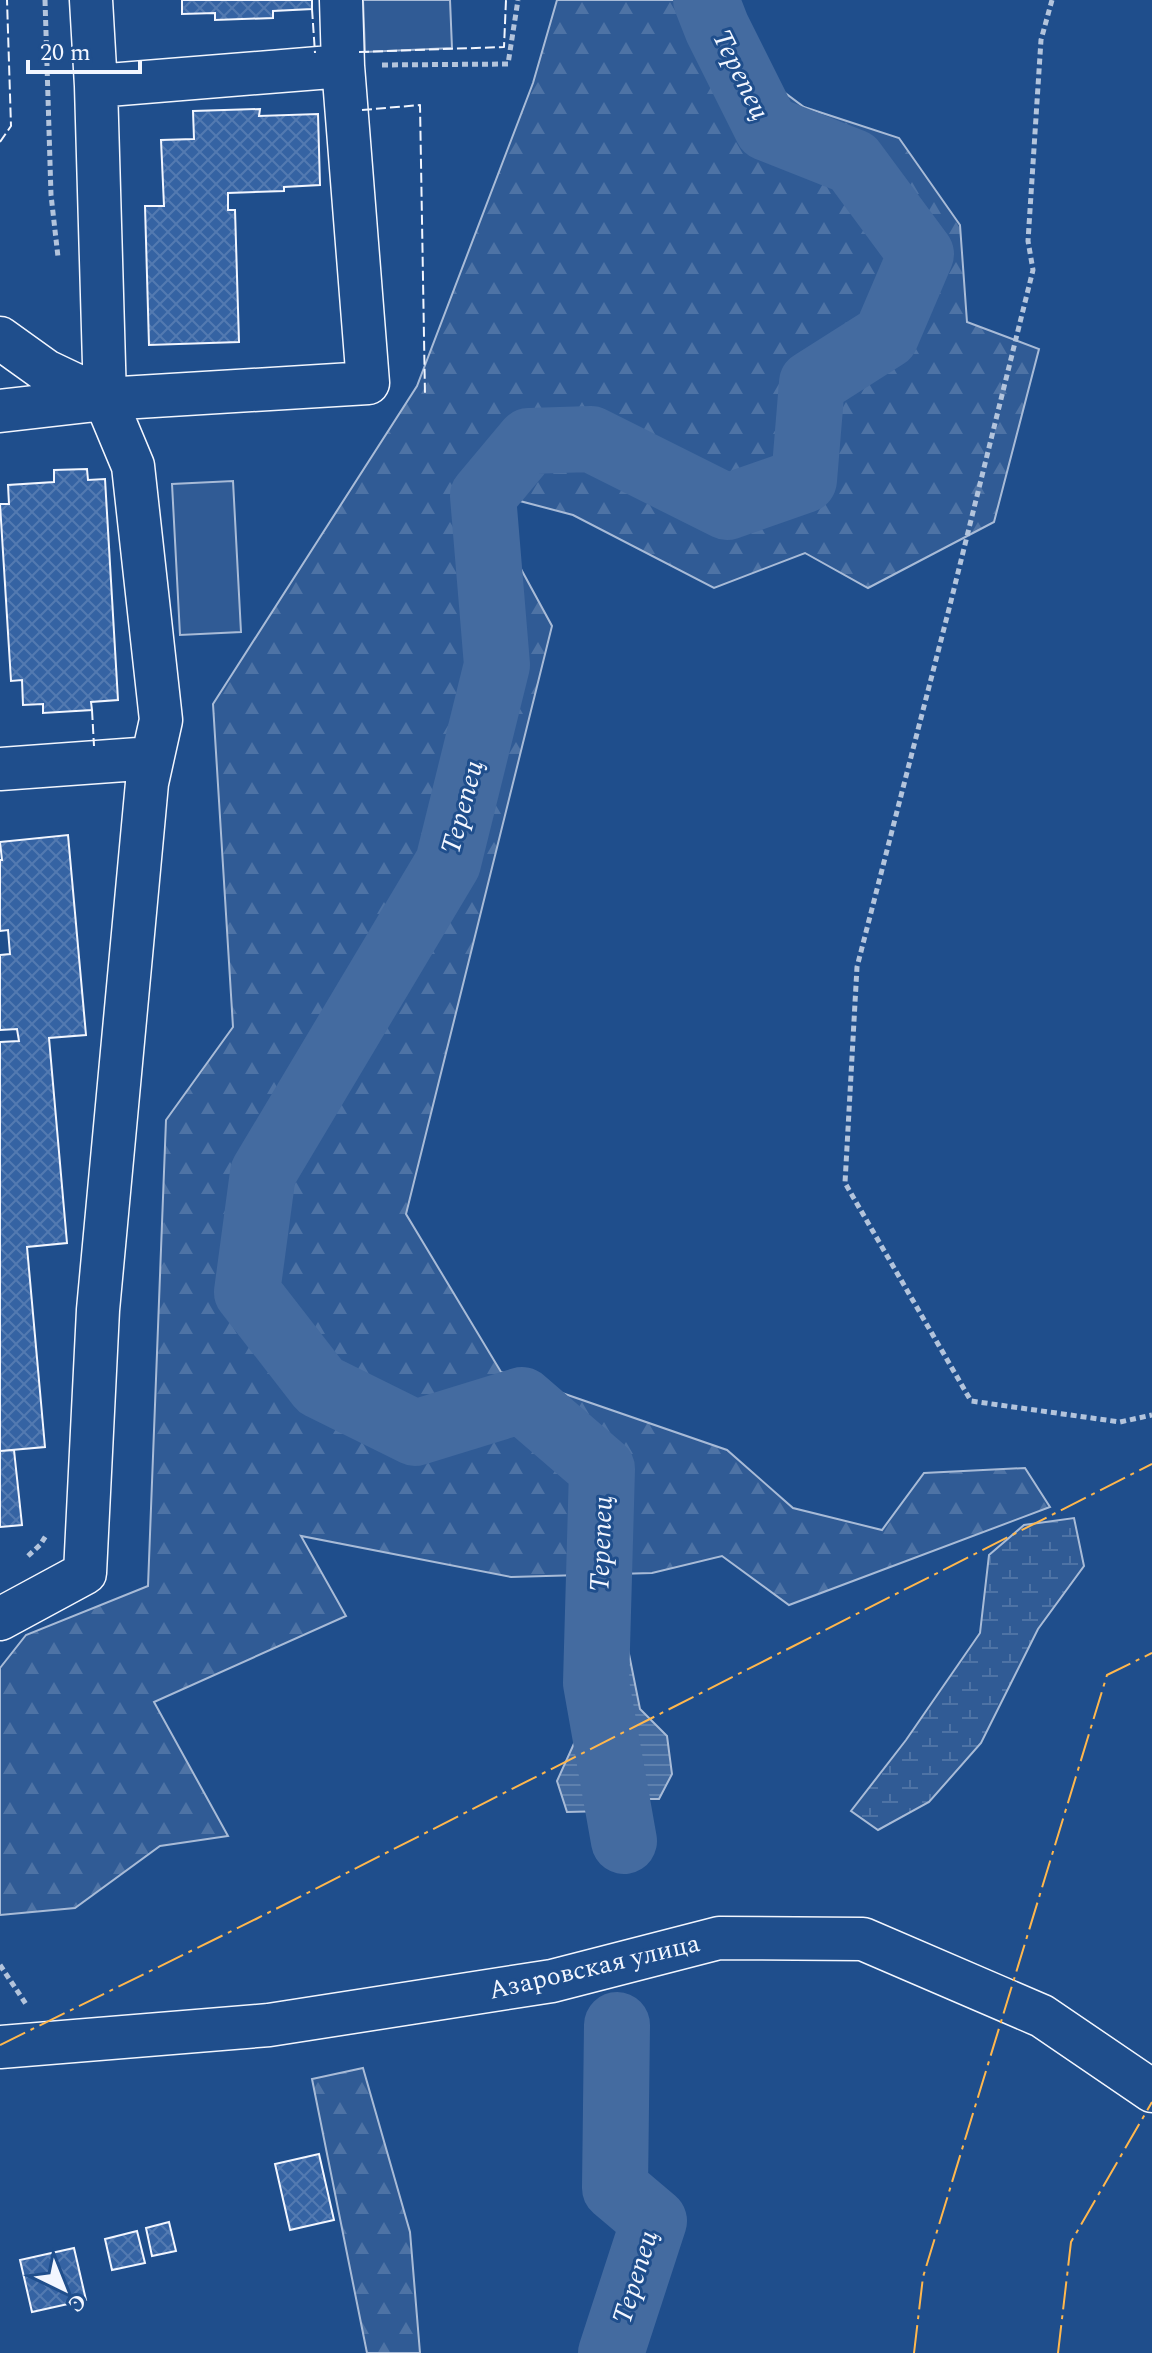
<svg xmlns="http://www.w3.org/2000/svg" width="1152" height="2353" font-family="Spectral,serif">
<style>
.forest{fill:url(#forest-firs);stroke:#a8bbd7;stroke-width:2}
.wetland{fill:url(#wetland-marsh);stroke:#a8bbd7;stroke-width:2}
.built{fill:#305b95;stroke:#a8bbd7;stroke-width:2}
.water{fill:url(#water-rules);stroke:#a8bbd7;stroke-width:2}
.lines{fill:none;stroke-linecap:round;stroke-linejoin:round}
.river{stroke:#446ba0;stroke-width:66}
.building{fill:url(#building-cross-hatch);stroke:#f2f6ff;stroke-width:2}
.minor-casing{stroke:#f2f6ff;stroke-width:45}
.path{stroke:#b3c4dc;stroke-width:5;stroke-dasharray:6 4;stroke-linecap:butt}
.minor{stroke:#1f4e8c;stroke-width:42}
.fence{stroke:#f2f6ff;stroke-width:2;stroke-dasharray:10 4;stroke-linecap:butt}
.power{stroke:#ffb74d;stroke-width:2;stroke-dasharray:28 6 4 6;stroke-linecap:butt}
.labels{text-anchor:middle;stroke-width:6;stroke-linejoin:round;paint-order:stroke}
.street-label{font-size:26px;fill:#f2f6ff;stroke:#1f4e8c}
.water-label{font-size:28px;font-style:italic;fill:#f2f6ff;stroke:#1f4e8c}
</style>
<defs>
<pattern id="forest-firs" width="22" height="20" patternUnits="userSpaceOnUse" patternTransform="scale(2)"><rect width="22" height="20" fill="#305b95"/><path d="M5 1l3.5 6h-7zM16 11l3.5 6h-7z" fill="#4e73a5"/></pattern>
<pattern id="wetland-marsh" width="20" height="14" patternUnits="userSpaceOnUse" patternTransform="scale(2)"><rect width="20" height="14" fill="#305b95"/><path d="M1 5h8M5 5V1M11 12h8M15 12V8" fill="none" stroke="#4e73a5"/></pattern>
<pattern id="water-rules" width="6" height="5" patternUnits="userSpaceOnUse" patternTransform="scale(2)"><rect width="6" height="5" fill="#446ba0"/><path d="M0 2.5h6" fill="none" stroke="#5f81ae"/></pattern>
<pattern id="building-cross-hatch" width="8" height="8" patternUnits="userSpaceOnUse" patternTransform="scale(2)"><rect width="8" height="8" fill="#3563a3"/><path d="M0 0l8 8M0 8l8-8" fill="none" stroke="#537ab1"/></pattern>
</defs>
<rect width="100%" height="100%" fill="#1f4e8c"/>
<path class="forest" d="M 557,0 L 722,0 L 741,60 L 804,107 L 899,138 L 960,225 L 967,322 L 1039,349 L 994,522 L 868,588 L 805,553 L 714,588 L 573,515 L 478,490 L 552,626 L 406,1214 L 501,1372 L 727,1450 L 793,1508 L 882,1530 L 924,1473 L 1025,1468 L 1050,1507 L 789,1605 L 722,1556 L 652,1573 L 511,1577 L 301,1536 L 346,1616 L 154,1702 L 228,1836 L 160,1846 L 75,1908 L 0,1915 L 0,1668 L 26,1635 L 148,1586 L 166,1120 L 233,1027 L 213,704 L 417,386 L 533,83 Z
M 363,2068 L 410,2232 L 420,2353 L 367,2353 L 312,2079 Z"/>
<path class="wetland" d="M 1074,1518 L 1084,1566 L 1038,1629 L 981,1743 L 929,1802 L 878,1830 L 851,1811 L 906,1740 L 980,1633 L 989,1555 L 1024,1525 Z"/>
<path class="built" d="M 363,0 L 450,0 L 452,48 L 365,52 Z
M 233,481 L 241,632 L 180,635 L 172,484 Z"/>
<path class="water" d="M 599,1575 L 621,1614 L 640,1709 L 667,1736 L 672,1774 L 659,1799 L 633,1799 L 624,1841 L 607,1811 L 567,1812 L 557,1781 L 577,1737 Z"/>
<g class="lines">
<path class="river" d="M 624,1841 L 596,1683 L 602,1469 L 522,1400 L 415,1433 L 320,1386 L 247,1292 L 263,1173 L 448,863 L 497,665 L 483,496 L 529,441 L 591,439 L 727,507 L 804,480 L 812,383 L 886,336 L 921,254 L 853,162 L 767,128 L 717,28 L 706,0
M 611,2353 L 654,2221 L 615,2188 L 617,2025"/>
</g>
<path class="building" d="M 182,0 L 312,0 L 312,9 L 273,11 L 273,18 L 215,20 L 215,13 L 182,14 Z
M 260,109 L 259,116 L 318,114 L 320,185 L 284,187 L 284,191 L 228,193 L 228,210 L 235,210 L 239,342 L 149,345 L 145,206 L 164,206 L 161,140 L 194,139 L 193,111 Z
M 87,469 L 88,480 L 105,479 L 118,700 L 91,702 L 92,710 L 43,713 L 43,704 L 23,705 L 22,680 L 11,681 L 0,504 L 9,504 L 8,485 L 54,482 L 54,470 Z
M 68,835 L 86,1035 L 49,1038 L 67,1243 L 27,1247 L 45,1447 L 0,1451 L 0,1042 L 19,1041 L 17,1029 L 0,1030 L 0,955 L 10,954 L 8,930 L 0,931 L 0,860 L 2,860 L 0,842 Z
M 14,1450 L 22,1525 L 0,1527 L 0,1451 Z
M 319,2154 L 334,2220 L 290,2230 L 275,2164 Z
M 169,2222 L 176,2251 L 152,2256 L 146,2228 Z
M 137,2231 L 145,2263 L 112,2270 L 105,2239 Z
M 74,2248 L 86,2300 L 32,2312 L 20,2260 Z"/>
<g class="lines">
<defs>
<path id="minor" d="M 341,0 L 343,66
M 0,338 L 46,371 L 105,399 L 368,383 L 343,66 L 96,86
M 0,411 L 105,399
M 0,769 L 152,758
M 0,1619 L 85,1573 L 98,1310 L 147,783 L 161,720 L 133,466 L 105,399 L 96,86 L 91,0
M 0,2047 L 269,2025 L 552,1981 L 719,1938 L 863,1939 L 1042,2016 L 1152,2091"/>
</defs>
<use href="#minor" class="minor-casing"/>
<path class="path" d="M 45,0 L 51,195 L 58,257
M 1052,0 L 1041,40 L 1028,241 L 1033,270 L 949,609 L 857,967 L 845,1183 L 971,1401 L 1120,1422 L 1152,1415
M 382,65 L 508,64 L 518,0
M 28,1556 L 40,1545 L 47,1534
M 0,1965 L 26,2004"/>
<use href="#minor" class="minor"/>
<path class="fence" d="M 312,9 L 315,53
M 359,52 L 504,47 L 506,0
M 362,110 L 420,105 L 425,395
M 0,142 L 11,126 L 7,0
M 92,710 L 94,746"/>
<path class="power" d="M 0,2045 L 256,1919 L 1152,1464
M 914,2353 L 923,2277 L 1107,1675 L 1152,1653
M 1058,2353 L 1071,2242 L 1152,2102"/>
</g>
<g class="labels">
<g class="street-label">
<text transform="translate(594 1966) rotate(-13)" y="9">Азаровская улица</text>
</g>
<g class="water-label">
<text transform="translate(742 74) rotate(64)" y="10">Терепец</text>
<text transform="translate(461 807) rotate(-75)" y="10">Терепец</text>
<text transform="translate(600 1544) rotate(-88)" y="10">Терепец</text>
<text transform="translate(634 2277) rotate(-73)" y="10">Терепец</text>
</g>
</g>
<g transform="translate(64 2289) rotate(137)" stroke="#1f4e8c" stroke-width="6" paint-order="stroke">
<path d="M0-6L14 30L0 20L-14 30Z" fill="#f2f6ff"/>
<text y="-12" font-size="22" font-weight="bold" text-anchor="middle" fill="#f2f6ff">С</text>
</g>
<path d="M28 60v12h112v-12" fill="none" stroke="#f2f6ff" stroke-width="4"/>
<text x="40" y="60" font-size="24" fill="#f2f6ff" stroke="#1f4e8c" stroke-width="6" paint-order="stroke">20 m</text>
</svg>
